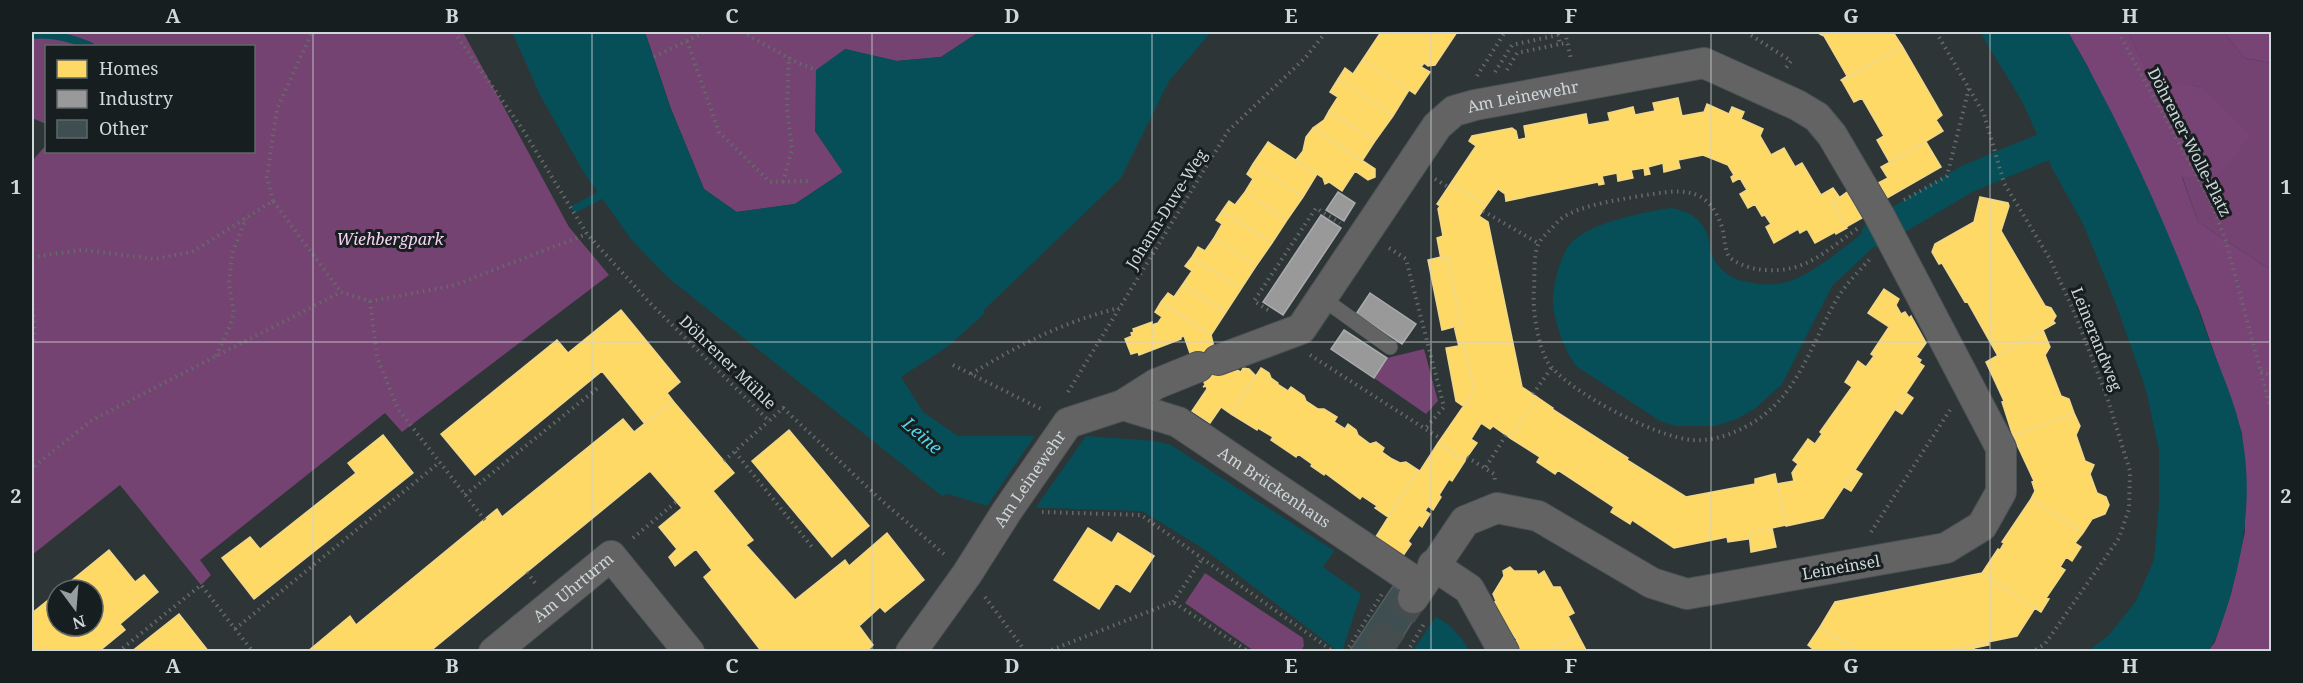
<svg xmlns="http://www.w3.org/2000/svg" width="2303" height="683" font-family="'Noto Serif',serif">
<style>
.green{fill:#744371}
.forest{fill:#784475}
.water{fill:#064f58}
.pier{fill:#2d3537}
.homes{fill:#ffd966;stroke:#f0d888;stroke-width:1.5}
.industry{fill:#999;stroke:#a9acac;stroke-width:1.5}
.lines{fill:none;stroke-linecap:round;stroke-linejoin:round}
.stream{stroke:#064f58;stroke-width:8}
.canal{stroke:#064f58;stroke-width:28}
.building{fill:#3e4e51;stroke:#555c5e;stroke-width:1.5}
.minor-tunnel{stroke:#454d4f;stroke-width:30;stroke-dasharray:30 15;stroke-linecap:butt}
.service-casing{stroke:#4b5153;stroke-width:16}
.minor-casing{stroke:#4b5153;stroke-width:32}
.path{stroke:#67696a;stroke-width:4;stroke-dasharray:1.5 4.5;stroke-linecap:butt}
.service{stroke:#636364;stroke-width:15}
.minor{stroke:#636364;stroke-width:30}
.grid{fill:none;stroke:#ced7d9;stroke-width:1.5;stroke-opacity:0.55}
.labels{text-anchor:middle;stroke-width:6;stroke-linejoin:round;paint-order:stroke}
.street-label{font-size:16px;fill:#ced7d9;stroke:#171e1f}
.park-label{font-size:16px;font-style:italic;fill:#f7d3f2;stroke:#171e1f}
.water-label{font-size:18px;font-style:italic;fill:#52d4e7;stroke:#171e1f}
.neatline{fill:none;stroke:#ced7d9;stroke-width:2}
.grid-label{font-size:20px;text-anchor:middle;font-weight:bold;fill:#ced7d9}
</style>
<rect width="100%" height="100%" fill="#2d3537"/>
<path class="green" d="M 32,32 L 463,32 L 569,227 L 609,275 L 402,432 L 385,413 L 200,560 L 211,575 L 201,585 L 120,485 L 32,555 L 32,161 L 46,145 L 46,152 L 254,152 L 254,46 L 46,46 L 46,124 L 32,118 Z
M 645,32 L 979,32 L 941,57 L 896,61 L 845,49 L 815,131 L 843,172 L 795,204 L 736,212 L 704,189 L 671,109 Z
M 2128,32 L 2223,32 L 2245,58 L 2271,63 L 2271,270 L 2198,222 L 2182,176 L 2201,87 L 2150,79 Z
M 1424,349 L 1438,401 L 1426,414 L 1374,378 L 1387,358 Z
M 1205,573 L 1303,638 L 1304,646 L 1301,651 L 1254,651 L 1185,603 Z"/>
<path class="forest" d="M 2068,32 L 2128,32 L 2150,78 L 2201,87 L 2251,135 L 2215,179 L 2182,177 L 2198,222 L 2271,270 L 2271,651 L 2208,651 L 2215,642 L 2231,594 L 2245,532 L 2242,433 L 2199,309 L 2088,67 Z
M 2223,32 L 2271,32 L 2271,63 L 2245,58 Z"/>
<path class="water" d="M 512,32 L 645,32 L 671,109 L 704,189 L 737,212 L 795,204 L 843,172 L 815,131 L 816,70 L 845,49 L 897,61 L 941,57 L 979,32 L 1211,32 L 1169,81 L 1121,178 L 984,310 L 984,314 L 947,347 L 901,377 L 923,412 L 958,436 L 1086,436 L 1155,441 L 1171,445 L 1449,625 L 1462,639 L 1469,651 L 1338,651 L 1204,549 L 1142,511 L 987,506 L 948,494 L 942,496 L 666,276 L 630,238 L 583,171 L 540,95 Z
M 1980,32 L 2068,32 C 2125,131 2173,237 2211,345 C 2222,374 2236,405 2242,436 C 2253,495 2244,553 2226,610 C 2221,624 2217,639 2208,651 L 2088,651 L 2109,635 L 2136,601 L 2154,560 L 2159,504 L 2159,450 L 2146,390 L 2116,304 L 2083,224 L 2052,168 L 2023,103 Z
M 1670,208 C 1686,210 1700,217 1706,232 C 1710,239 1709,248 1712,255 C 1717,268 1729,277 1742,281 C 1756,284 1769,286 1783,283 C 1813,276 1846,245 1872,226 L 1880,241 L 1832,286 L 1782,384 L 1756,408 L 1737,419 L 1715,426 L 1676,426 L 1660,421 L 1576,366 C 1565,351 1553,320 1553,301 C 1553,284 1561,251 1574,240 C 1596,221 1642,213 1670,208 Z"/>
<path class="pier" d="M 1069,433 L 1086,436 L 1034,510 L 985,509 L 1036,434 Z
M 1335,550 L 1437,615 L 1413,651 L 1342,651 L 1361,594 L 1323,567 Z"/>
<path class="homes" d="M 1381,32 L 1457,32 L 1435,65 L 1428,66 L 1424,63 L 1421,67 L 1430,72 L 1415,94 L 1363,59 Z
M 1816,32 L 1893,32 L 1902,46 L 1842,81 L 1841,80 L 1847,76 L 1824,36 Z
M 1902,46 L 1942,115 L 1936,120 L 1943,131 L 1890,163 L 1877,140 L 1884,136 L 1862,98 L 1854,102 L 1842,81 Z
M 1363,59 L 1409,90 L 1393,116 L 1338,79 L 1345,68 L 1353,74 Z
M 1338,79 L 1393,116 L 1375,141 L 1329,111 L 1338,97 L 1330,92 Z
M 1678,98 L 1682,116 L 1704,112 L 1707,104 L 1729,114 L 1732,107 L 1744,112 L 1741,119 L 1763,129 L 1760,136 L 1771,155 L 1784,148 L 1795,167 L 1802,163 L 1821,195 L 1833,188 L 1840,198 L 1832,203 L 1847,228 L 1836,234 L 1835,232 L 1815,243 L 1807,229 L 1800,233 L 1798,229 L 1774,243 L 1766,227 L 1771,224 L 1765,215 L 1762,216 L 1755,204 L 1748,208 L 1740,194 L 1747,190 L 1740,178 L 1733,182 L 1731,177 L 1734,175 L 1728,165 L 1703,155 L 1678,160 L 1680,168 L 1664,172 L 1663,163 L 1648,167 L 1650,174 L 1645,175 L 1644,168 L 1631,170 L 1633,178 L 1618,181 L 1617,173 L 1602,176 L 1604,184 L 1599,185 L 1598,182 L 1506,201 L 1505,194 L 1498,189 L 1486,206 L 1451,183 L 1476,146 L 1469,141 L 1472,136 L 1512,128 L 1516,131 L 1518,140 L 1526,138 L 1524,126 L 1586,114 L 1588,125 L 1610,121 L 1608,113 L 1633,107 L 1635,115 L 1655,111 L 1653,103 Z
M 1329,111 L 1375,141 L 1362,161 L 1313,128 L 1324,120 Z
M 1313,128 L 1375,169 L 1375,177 L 1368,180 L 1355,171 L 1342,191 L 1329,182 L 1325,184 L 1323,178 L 1296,160 L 1303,151 L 1306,137 Z
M 1268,142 L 1317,174 L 1303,197 L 1253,164 Z
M 1926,142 L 1941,167 L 1887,198 L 1878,183 L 1888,178 L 1881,167 Z
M 1253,164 L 1303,197 L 1287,220 L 1245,192 L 1253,179 L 1247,174 Z
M 1451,183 L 1486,206 L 1479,216 L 1488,222 L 1522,387 L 1537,397 L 1510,438 L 1493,426 L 1490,429 L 1481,423 L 1471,439 L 1477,443 L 1465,460 L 1438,443 L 1474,391 L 1465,346 L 1459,347 L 1454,326 L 1461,325 L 1448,258 L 1441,259 L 1437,238 L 1443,236 L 1438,209 L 1440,206 L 1437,204 Z
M 1245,192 L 1287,220 L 1272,243 L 1222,211 L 1229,201 L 1235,205 Z
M 1847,192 L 1862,218 L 1846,227 L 1832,203 Z
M 1980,197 L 2008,203 L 2009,206 L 2001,231 L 2045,306 L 2051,308 L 2056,316 L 2053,321 L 2055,323 L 1998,356 L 1967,301 L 1965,302 L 1942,263 L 1939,264 L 1932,252 L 1935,244 L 1974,222 Z
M 1222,211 L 1272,243 L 1256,266 L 1214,238 L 1222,224 L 1216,220 Z
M 1214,238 L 1256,266 L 1241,289 L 1192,257 L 1198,247 L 1205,251 Z
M 1192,257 L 1241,289 L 1226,312 L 1183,284 L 1192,271 L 1185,266 Z
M 1441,257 L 1441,259 L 1448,258 L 1461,325 L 1442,330 L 1428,260 Z
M 1183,284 L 1226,312 L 1211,335 L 1161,302 L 1168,293 L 1174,297 Z
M 1884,289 L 1899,299 L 1896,305 L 1901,314 L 1905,312 L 1909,318 L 1911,316 L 1926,343 L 1916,357 L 1921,360 L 1919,363 L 1924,366 L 1823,518 L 1786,526 L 1777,484 L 1794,481 L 1792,473 L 1798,464 L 1793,460 L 1808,439 L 1815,444 L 1822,434 L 1820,432 L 1852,387 L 1845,382 L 1858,361 L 1866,367 L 1874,356 L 1871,354 L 1889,327 L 1868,313 Z
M 1161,302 L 1211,335 L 1214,347 L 1199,368 L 1191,356 L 1184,336 L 1181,337 L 1181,339 L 1139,355 L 1138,352 L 1131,354 L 1125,339 L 1132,336 L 1131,333 L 1134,332 L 1133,329 L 1152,322 L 1152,325 L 1158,323 L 1162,317 L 1155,312 Z
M 621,310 L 680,382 L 667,393 L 673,401 L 645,424 L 602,371 L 475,475 L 441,434 L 557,340 L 568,353 Z
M 2043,330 L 2050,347 L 2045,355 L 2061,396 L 2069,399 L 2074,413 L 2013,436 L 2002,402 L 2004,401 L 1986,362 Z
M 1458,346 L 1459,347 L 1465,346 L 1474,391 L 1463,406 L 1456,401 L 1446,348 Z
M 1218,361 L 1241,372 L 1243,368 L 1249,369 L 1256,376 L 1231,414 L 1221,407 L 1210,423 L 1192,411 L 1207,389 L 1206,386 L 1203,387 L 1205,385 L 1203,379 Z
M 1261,368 L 1269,373 L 1271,378 L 1278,383 L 1277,384 L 1288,391 L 1291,387 L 1304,396 L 1306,401 L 1318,409 L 1324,409 L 1337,417 L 1334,422 L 1345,429 L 1348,424 L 1356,430 L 1358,435 L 1370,444 L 1376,442 L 1384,448 L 1382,452 L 1392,459 L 1400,463 L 1406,462 L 1418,470 L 1388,517 L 1375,508 L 1377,506 L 1362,496 L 1360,499 L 1325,473 L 1324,475 L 1311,466 L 1312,464 L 1298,454 L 1296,457 L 1271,440 L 1273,437 L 1258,428 L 1257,430 L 1231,414 Z
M 1906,393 L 1913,398 L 1902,414 L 1896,410 Z
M 1537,397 L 1553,408 L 1552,409 L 1628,458 L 1627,460 L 1686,497 L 1755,484 L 1755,479 L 1775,474 L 1786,525 L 1749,533 L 1750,538 L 1748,539 L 1728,542 L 1727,537 L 1674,548 L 1632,520 L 1630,524 L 1611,512 L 1614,507 L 1558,470 L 1555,474 L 1537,462 L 1540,457 L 1510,438 Z
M 673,401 L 734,473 L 713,491 L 753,540 L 746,545 L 795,600 L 845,560 L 849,566 L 887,533 L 924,580 L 885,612 L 880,607 L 859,626 L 873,645 L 866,652 L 762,652 L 704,577 L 712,570 L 696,549 L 675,566 L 669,557 L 677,549 L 659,527 L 682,508 L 650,471 L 429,652 L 307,652 L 350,616 L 356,625 L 497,509 L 502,517 L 623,419 L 634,432 Z
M 2074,413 L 2080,426 L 2076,435 L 2085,461 L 2094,465 L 2090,474 L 2097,493 L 2106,497 L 2109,505 L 2105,514 L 2092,519 L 2083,533 L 2031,499 L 2035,491 L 2032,482 L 2034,481 L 2013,436 Z
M 789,430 L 869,526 L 832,557 L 752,461 Z
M 383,435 L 413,473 L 254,599 L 222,558 L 250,537 L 260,549 L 356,473 L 348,463 Z
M 1438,443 L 1465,461 L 1452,481 L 1449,479 L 1439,495 L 1441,497 L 1433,510 L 1428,506 L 1425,511 L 1430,514 L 1422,527 L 1419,525 L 1408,541 L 1411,544 L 1400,560 L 1372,543 L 1418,470 L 1420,471 Z
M 1855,470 L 1862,474 L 1851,491 L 1844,487 Z
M 2031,499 L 2083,533 L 2075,543 L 2081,547 L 2072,561 L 2066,557 L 2060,567 L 2065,570 L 2046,598 L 2049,599 L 2041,612 L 1982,573 L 1998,549 L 2000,550 L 2004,543 L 2002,542 Z
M 1088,528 L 1112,543 L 1118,533 L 1154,556 L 1130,592 L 1116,583 L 1099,609 L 1054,580 Z
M 1772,528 L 1776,547 L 1751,552 L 1749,533 Z
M 109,550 L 135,582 L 144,575 L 158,592 L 120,624 L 125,630 L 98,652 L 32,652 L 32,613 L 57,593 L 57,626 L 93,626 L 93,590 L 60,590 Z
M 1510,567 L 1514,571 L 1536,571 L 1538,575 L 1544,571 L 1553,587 L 1560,587 L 1574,613 L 1568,616 L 1578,635 L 1545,652 L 1517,652 L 1512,643 L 1517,640 L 1507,627 L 1504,628 L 1491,604 L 1496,601 L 1493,594 L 1504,576 L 1503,571 Z
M 1982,573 L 2041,612 L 2035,608 L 2017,636 L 1939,652 L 1858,652 L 1820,627 L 1835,602 Z
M 179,614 L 209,652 L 131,652 Z
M 1820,627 L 1858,652 L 1817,652 L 1808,645 Z
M 1578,635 L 1587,652 L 1545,652 Z
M 1989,641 L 1989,645 L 1974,648 L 1975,652 L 1939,652 Z"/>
<path class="industry" d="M 1338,192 L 1355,203 L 1344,221 L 1326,210 Z
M 1321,215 L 1341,228 L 1283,315 L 1263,302 Z
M 1370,293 L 1416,324 L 1402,344 L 1356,314 Z
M 1344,330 L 1387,358 L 1374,378 L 1331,349 Z"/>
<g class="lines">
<path class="stream" d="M 32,35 C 52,33 72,38 90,46
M 576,208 L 611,190"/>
<path class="canal" d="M 1876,233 L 1967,179 L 2077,133"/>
</g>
<path class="building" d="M 1393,586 L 1423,605 L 1393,652 L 1349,652 Z"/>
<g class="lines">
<path class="minor-tunnel" d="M 1376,652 L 1413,598"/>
<defs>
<path id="service" d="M 1322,298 L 1390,347"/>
<g id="minor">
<path id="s1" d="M 1218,360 L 1301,329 L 1437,126 L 1454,111 L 1475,105 L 1704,63 L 1797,105 L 1817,117 L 1832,135 L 1879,215 L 2001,448 L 2001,492 L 1982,526 L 1946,548 L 1687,594 L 1652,583 L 1538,516 L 1497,508 L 1465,521 L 1413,598"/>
<path id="s2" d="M 1123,405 L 1178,422 L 1420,585"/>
<path d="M 1433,565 L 1469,589 L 1504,652"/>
<path id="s3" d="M 494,652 L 611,556 L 689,652"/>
<path id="s4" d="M 911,652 L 967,574 L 1007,511 L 1068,423 L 1123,405 L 1156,384 L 1198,367"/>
</g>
</defs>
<use href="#service" class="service-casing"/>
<use href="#minor" class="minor-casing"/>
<path class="path" d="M 454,32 L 523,130 L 587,234 L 650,303 L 769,421 L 783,408 L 881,500 L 945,555
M 742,32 L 798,63 L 816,70
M 1565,32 L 1571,59
M 1746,32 L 1791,61 L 1786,68
M 1936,32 L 1984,114 L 2004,183 L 2050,259 L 2075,314 L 2107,397 L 2130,471 L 2129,509 L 2119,538 L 2045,644 L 2032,652
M 2118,32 L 2210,200 L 2225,238 L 2272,414
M 687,41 L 719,132 L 770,182 L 809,181
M 654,57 L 705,32
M 1507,70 L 1517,53 L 1560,44
M 1495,72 L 1512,45 L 1558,35 L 1560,44 L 1568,43
M 1477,76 L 1505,32 L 1509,32
M 1435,179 L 1448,187
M 783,182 L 792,149 L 787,108 L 789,57
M 1904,200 L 1947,176 L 1969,88
M 273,201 L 267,177 L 277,109 L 312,32
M 1483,211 L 1538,243
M 1857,229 C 1824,252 1806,273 1764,270 C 1752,269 1739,265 1729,257 C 1724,247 1725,237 1722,227 C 1707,183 1678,190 1640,196 C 1618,200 1581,205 1562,218 C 1557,222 1553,227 1549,231 C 1545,235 1540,240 1538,245 C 1533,258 1535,276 1534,290 C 1532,308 1538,345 1547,361 C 1564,390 1658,438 1692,440 C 1716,442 1741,431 1760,418 C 1802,387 1813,339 1838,297 C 1847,283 1859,271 1870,259
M 1389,248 L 1406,259 L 1444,407 L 1425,429
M 32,257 L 83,250 L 154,259 L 192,252 L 273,201 L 341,292
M 370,301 L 377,357 L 398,409 L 485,520
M 32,303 C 35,318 36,332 32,347
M 1268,310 L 1254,301 L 1316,208 L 1340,223
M 1310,355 L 1441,439
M 216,356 L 229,328 L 234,313 L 229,284 L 232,254 L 246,218
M 953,365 L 1043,410
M 2261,371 L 2272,377
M 971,374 C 1018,345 1066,321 1119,308
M 1068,392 L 1228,131 L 1305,58 L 1326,32
M 1533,394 L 1552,367
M 735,452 L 812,547
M 1467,457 L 1494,474 L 1495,480
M 724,461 L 769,421
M 1486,467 L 1506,435
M 32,472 L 36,465 L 92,420 L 341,292 L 370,301 L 452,286 L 587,234
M 465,495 L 599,387
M 1042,512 L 1141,515 L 1334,652
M 1871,532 L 1950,410
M 633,538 L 676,502
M 527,572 L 535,583
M 985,597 L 1026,652
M 1173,602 L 1202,559
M 235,629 L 440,462
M 118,652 L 201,585 L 253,652
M 1046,652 L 1173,602 L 1249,652
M 1346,652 L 1382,594
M 1407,652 L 1424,624"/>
<use href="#service" class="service"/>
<use href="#minor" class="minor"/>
</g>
<path class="grid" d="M 313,32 L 313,652M 592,32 L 592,652M 872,32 L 872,652M 1152,32 L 1152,652M 1431,32 L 1431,652M 1711,32 L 1711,652M 1990,32 L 1990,652M 32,342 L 2272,342"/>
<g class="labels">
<g class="street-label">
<text dy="6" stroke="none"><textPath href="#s1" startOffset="426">Am Leinewehr</textPath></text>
<text transform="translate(2190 142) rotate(63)" y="6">Döhrener-Wolle-Platz</text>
<text transform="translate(1166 209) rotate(-58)" y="6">Johann-Duve-Weg</text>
<text transform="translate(2097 339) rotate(68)" y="6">Leinerandweg</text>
<text transform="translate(728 362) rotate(44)" y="6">Döhrener Mühle</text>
<text dy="6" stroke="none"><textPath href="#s4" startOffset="210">Am Leinewehr</textPath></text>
<text dy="6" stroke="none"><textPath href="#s2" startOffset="174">Am Brückenhaus</textPath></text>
<text transform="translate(1841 567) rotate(-10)" y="6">Leineinsel</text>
<text dy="6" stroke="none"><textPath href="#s3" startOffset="102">Am Uhrturm</textPath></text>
</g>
<g class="park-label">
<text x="390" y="245">Wiehbergpark</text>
</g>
<g class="water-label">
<text transform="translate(922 436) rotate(41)" y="6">Leine</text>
</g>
</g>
<rect width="2303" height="683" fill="none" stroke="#171e1f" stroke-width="66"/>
<rect x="45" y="45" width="210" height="108" fill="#171e1f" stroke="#606869" stroke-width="1.5"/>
<rect x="57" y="60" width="30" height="18" fill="#ffd966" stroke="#606869" stroke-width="1.5"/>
<text x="99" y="75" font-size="18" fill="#ced7d9">Homes</text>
<rect x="57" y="90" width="30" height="18" fill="#999999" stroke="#606869" stroke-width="1.5"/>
<text x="99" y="105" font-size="18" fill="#ced7d9">Industry</text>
<rect x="57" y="120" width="30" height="18" fill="#3e4e51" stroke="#606869" stroke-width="1.5"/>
<text x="99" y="135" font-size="18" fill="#ced7d9">Other</text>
<g transform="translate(75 608) rotate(164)"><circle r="28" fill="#171e1f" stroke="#606869" stroke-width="1.5"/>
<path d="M0-4.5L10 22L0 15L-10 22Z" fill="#969ea0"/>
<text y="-9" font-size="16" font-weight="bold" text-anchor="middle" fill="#ced7d9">N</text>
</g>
<rect x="33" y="33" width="2237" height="617" class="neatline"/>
<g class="grid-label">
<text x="173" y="23">A</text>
<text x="452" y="23">B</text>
<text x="732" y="23">C</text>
<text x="1012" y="23">D</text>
<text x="1291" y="23">E</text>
<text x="1571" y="23">F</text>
<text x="1851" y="23">G</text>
<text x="2130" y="23">H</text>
<text x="16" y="194">1</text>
<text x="2286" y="194">1</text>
<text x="16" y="503">2</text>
<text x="2286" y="503">2</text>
<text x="173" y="673">A</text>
<text x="452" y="673">B</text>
<text x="732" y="673">C</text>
<text x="1012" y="673">D</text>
<text x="1291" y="673">E</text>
<text x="1571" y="673">F</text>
<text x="1851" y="673">G</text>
<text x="2130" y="673">H</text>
</g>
</svg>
